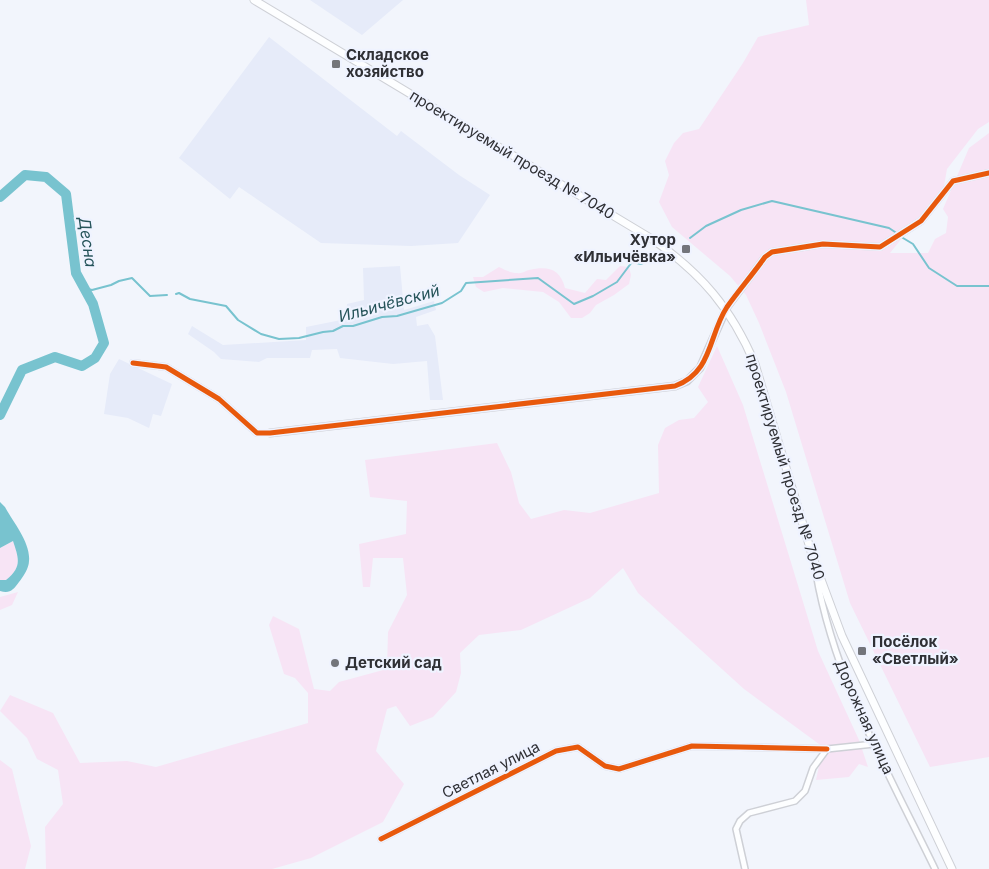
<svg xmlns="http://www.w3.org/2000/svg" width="989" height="869" font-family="Inter,sans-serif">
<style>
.built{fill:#e6ebf9}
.green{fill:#f7e4f5}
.water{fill:#78c3cf}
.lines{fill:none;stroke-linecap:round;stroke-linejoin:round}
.stream{stroke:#78c3cf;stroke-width:2}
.river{stroke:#78c3cf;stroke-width:10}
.minor-casing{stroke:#ced0d6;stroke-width:8}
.tertiary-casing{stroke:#ced0d6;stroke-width:9}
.secondary-casing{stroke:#ced0d6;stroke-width:9}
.minor{stroke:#fdfeff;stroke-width:5}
.tertiary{stroke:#fdfeff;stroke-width:6}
.secondary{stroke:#fdfeff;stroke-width:7}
.cycleway-casing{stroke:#eff3ff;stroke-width:8}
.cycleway{stroke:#e8590c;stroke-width:5}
.poi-dot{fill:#73757b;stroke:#eff3ff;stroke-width:2}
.labels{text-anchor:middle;stroke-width:4.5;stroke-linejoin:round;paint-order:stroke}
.poi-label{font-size:15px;font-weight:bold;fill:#2f3035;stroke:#eff3ff;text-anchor:start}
.street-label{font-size:15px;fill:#2f3035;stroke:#eff3ff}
.water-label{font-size:16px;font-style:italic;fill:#255359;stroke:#eff3ff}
</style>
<rect width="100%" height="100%" fill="#f2f5fc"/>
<path class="built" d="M 310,0 L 403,0 L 362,35 Z
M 269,37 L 397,136 L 401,131 L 459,175 L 490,195 L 458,243 L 411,246 L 321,243 L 239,187 L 230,199 L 179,158 Z
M 400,266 L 404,310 L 434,301 L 436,310 L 416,317 L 417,326 L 428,324 L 435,336 L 443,400 L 430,400 L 427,361 L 393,364 L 340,358 L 337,349 L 312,350 L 310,358 L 267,358 L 259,362 L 221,359 L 214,352 L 188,334 L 192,326 L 223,345 L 306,340 L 306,327 L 346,319 L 347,304 L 364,300 L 363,268 Z
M 119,359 L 172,384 L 161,416 L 153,414 L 149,428 L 128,418 L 104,414 L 110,374 Z"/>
<path class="green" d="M 806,0 L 989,0 L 989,122 L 978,129 L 947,169 L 944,186 L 890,253 L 928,253 L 935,239 L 946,233 L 948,217 L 943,209 L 969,148 L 989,133 L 989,757 L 930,767 L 850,603 L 786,392 L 759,323 L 746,295 L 730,276 L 672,227 L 659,202 L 669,175 L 665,161 L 674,143 L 683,133 L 699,129 L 743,63 L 758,37 L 809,25 Z
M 620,266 L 629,267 L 631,275 L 629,284 L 614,295 L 596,305 L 590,313 L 582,318 L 571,318 L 559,302 L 543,292 L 503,288 L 484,292 L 476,287 L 473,277 L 483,277 L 499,267 C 505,270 511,273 517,273 C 522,274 525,271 529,270 C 547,266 560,268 565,288 L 585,293 L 597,279 L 606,280 Z
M 717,346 L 743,405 L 818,651 L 859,740 L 868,767 L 859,764 L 849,777 L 816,780 L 823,747 L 744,689 L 638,593 L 623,568 L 590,598 L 521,630 L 479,635 L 460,653 L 461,673 L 456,692 L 433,717 L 410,726 L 396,706 L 387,709 L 376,751 L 404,784 L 383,822 L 311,858 L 272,869 L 46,869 L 45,827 L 63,804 L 58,770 L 37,759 L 27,738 L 0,711 L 10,695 L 53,713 L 80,763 L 127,761 L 156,767 L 308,723 L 308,693 L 295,678 L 284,674 L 269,625 L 273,616 L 299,629 L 314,689 L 330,691 L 339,682 L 387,669 L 388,632 L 407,595 L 403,558 L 373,558 L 370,587 L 363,587 L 359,544 L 406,534 L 407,501 L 370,497 L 365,460 L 497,443 L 511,472 L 519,503 L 531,519 L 564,510 L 590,513 L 659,493 L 658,445 L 665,428 L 679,420 L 694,418 L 708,402 L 698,387 Z
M 13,541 C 19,559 22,567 6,580 L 0,580 L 0,548 Z
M 18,592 L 12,605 L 0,610 L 0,597 Z
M 0,760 L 12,769 L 31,846 L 25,869 L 0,869 Z"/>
<path class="water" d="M 0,502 L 5,507 C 13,522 31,543 29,561 C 29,568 23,577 19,582 C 13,590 10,594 0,591 L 0,580 L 6,580 C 22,567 19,559 13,541 L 0,548 Z"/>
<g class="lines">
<path class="stream" d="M 690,238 L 706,226 L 741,210 L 772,201 L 889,228 L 895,232
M 903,238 L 913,244 L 929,268 L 957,286 L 989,286
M 84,288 L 92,290 L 111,285 L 119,281 L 132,278 L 150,296 L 167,295
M 176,294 L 179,293 L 190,299 L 226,306 L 238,320 L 261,334 L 279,339 L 299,338 L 323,332 L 333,331 L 343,326 L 353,326 L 382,317 L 397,316 L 442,303 L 461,291 L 466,283 L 538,278 L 574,304 L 593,296 L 617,282 L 632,262 L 641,264 L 651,259"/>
<path class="river" d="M 0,197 L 25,175 L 46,177 L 66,194 L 76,273 L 93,304 L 104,343 L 95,358 L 82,366 L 55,357 L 22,370 L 0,415"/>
<defs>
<path id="minor" d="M 726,309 L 765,257 L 772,252 L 823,244 L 880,247 L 921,221 L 953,181 L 989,173
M 133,363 L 166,367 L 219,399 L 257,433 L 270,433
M 816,573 C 834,679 889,774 935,869
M 381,839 L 556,751 L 578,747 L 605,766 L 619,769 L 692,746 L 827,749
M 745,869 L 736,829 L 740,821 L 749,813 L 795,801 L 805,791 L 813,768 L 827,749 L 874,744"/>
<path id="tertiary" d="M 270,433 L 675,386 L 687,381 L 700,368 L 726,309"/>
<path id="secondary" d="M 254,0 L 652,239 C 702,274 731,308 755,364 L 813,558 L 842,636 L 952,869"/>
</defs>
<use href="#minor" class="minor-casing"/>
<use href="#tertiary" class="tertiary-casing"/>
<use href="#secondary" class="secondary-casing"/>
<use href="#minor" class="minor"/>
<use href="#tertiary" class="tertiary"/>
<use href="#secondary" class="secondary"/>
<defs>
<path id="cycleway" d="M 133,363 L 166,367 L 219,399 L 257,433 L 270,433 L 675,386 C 713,372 708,336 727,307 C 739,290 753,274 765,257 L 772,252 L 823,244 L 880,247 L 921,221 L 953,181 L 989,173
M 381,839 L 556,751 L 578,747 L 605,766 L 619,769 L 692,746 L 827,749"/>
</defs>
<use href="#cycleway" class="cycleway-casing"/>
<use href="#cycleway" class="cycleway"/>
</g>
<g class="poi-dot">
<rect x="331" y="59" width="10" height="10" rx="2.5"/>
<rect x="681" y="244" width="10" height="10" rx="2.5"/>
<rect x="857" y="646" width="10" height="10" rx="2.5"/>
<circle cx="335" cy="663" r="5"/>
</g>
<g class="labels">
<g class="poi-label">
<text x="346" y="60">Складское<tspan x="346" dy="17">хозяйство</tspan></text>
<text x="676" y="245" text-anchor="end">Хутор<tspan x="676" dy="17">«Ильичёвка»</tspan></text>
<text x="872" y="647">Посёлок<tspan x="872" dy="17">«Светлый»</tspan></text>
<text x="345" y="668">Детский сад</text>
</g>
<g class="street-label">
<text transform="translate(512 155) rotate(31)" y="5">проектируемый проезд № 7040</text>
<text transform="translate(785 467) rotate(73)" y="5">проектируемый проезд № 7040</text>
<text transform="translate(864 717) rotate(66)" y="5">Дорожная улица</text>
<text transform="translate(491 770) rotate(-27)" y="5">Светлая улица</text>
</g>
<g class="water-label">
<text transform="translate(88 242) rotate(82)" y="6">Десна</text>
<text transform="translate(389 303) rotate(-15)" y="6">Ильичёвский</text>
</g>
</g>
</svg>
